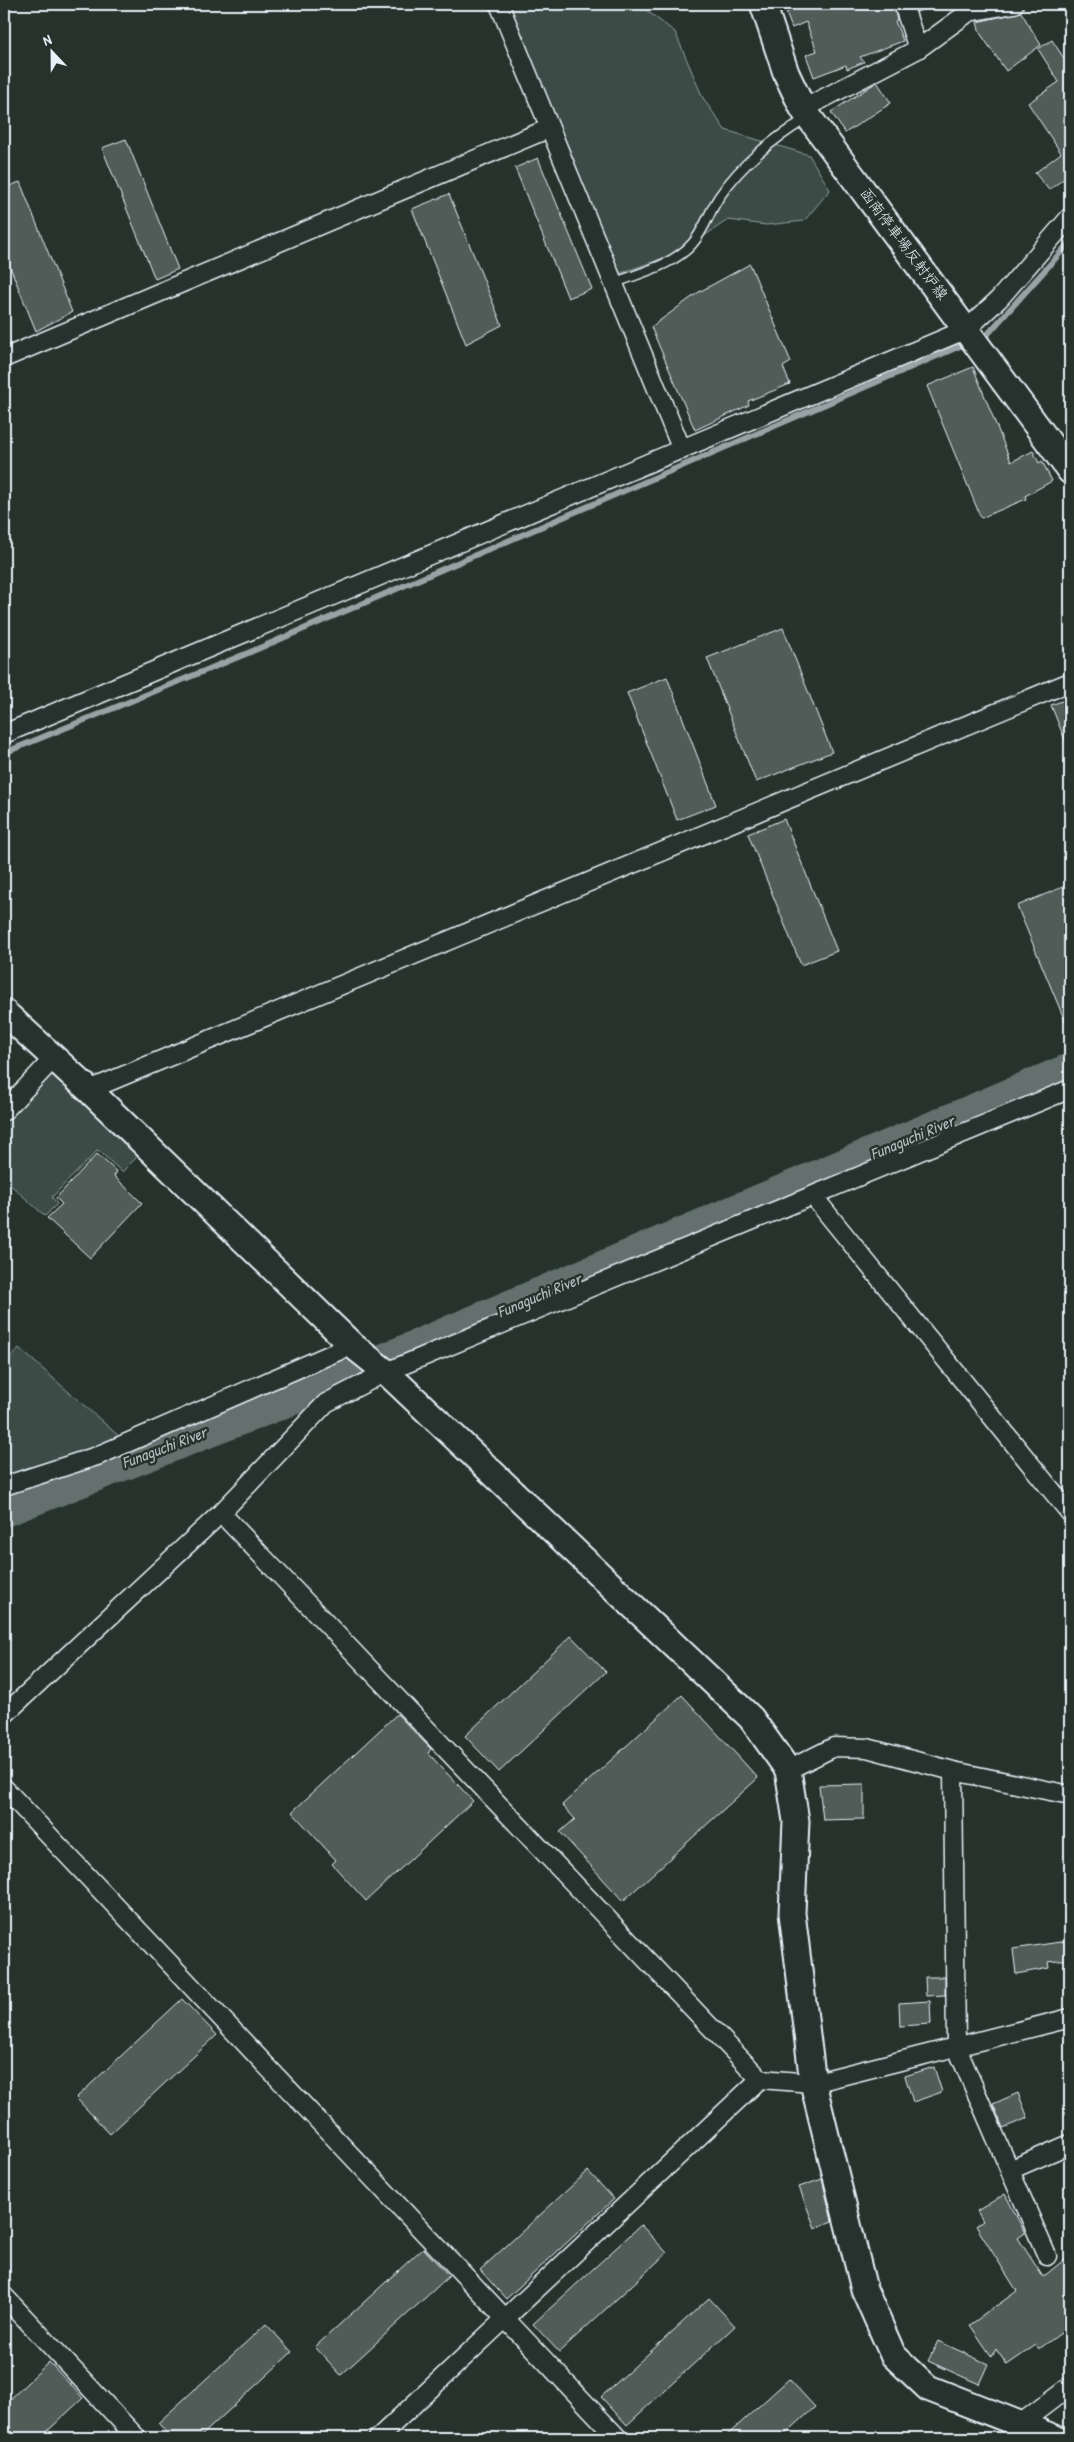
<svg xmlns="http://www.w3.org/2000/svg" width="1074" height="2442" font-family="'Patrick Hand','Klee One',sans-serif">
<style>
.green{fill:#3e4b47;stroke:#939ea0}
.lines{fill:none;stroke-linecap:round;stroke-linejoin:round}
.stream{stroke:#98a3a5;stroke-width:6}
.river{stroke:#636f6d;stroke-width:36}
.building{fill:#505c59;stroke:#e8f1f8}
.lane-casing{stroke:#e8f1f8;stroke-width:12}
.street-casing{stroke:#e8f1f8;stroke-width:21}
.secondary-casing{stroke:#e8f1f8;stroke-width:29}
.lane{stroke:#26332d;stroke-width:9}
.street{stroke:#26332d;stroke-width:18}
.secondary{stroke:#26332d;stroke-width:25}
.labels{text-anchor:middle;stroke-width:5;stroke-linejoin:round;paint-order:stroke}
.street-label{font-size:15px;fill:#e8f1f8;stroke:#26332d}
.water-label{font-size:16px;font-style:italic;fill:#b3bdc0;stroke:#26332d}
</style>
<rect width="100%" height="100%" fill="#26332d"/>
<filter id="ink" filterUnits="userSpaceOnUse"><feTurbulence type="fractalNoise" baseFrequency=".02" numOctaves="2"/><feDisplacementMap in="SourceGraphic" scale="10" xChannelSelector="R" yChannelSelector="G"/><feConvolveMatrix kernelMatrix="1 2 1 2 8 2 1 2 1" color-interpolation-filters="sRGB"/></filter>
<g filter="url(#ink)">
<path class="green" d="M 496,4 L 638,4 L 675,32 L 703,98 L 725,130 L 809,155 L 830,190 L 804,221 L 766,225 L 728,220 L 692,244 L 669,256 L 618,274 Z
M 48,1075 L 53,1075 L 137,1152 L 138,1156 L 122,1172 L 98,1150 L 52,1197 L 57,1204 L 45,1216 L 4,1179 L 4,1124 Z
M 19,1348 L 121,1438 L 4,1477 L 4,1365 Z"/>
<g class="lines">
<path class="stream" d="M 979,338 L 987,335 L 1070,242
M 4,753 L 248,653 L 967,343"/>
<path class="river" d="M 4,1509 L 390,1359 L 1070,1071"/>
</g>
<path class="building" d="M 787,4 L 893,4 L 897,20 L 895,21 L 903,41 L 860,57 L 864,62 L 847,69 L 846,65 L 814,77 L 806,55 L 817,51 L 806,22 L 792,28 L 786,13 L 790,11 Z
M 914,4 L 936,4 L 917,12 Z
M 1021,12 L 1041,45 L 1006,71 L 980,33 L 977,22 Z
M 1052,40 L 1065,60 L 1070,56 L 1070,174 L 1049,190 L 1035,173 L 1061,153 L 1028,103 L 1059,82 L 1038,49 Z
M 877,82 L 891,103 L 845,133 L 831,112 Z
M 126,139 L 178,269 L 155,279 L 102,148 Z
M 538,158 L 592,289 L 568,298 L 515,168 Z
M 20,182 L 72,312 L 36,331 L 4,252 L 4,188 Z
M 449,194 L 502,325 L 466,344 L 412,209 Z
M 750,264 L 791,362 L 783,367 L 790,384 L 748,401 L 749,405 L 695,430 L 651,327 L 699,292 Z
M 973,367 L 1011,462 L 1033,451 L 1039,463 L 1042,461 L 1052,481 L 1025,496 L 1026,499 L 981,518 L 927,386 Z
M 783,628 L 832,752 L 756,782 L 707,658 Z
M 667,677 L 716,805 L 677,820 L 627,693 Z
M 1070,698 L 1070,750 L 1069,750 L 1051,705 Z
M 784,819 L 837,951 L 801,965 L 748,834 Z
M 1070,884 L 1070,1033 L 1017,906 Z
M 97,1154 L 117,1172 L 114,1176 L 142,1203 L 90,1258 L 47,1218 L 62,1204 L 56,1198 Z
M 571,1636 L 606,1672 L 499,1772 L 465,1736 Z
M 682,1695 L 758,1778 L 623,1901 L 560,1832 L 575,1819 L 562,1805 Z
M 397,1714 L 431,1749 L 428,1753 L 473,1801 L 366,1901 L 332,1864 L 336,1860 L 292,1812 Z
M 864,1784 L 864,1819 L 823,1820 L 819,1785 Z
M 1067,1941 L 1069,1960 L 1048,1962 L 1049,1968 L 1016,1974 L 1013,1949 Z
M 925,1977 L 945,1977 L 945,1995 L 926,1996 Z
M 182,1999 L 217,2035 L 110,2134 L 76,2098 Z
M 930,2001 L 931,2024 L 900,2026 L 899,2003 Z
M 934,2067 L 942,2092 L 913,2102 L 905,2076 Z
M 1018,2093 L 1028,2118 L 1003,2128 L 993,2104 Z
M 588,2171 L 614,2199 L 506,2299 L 480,2270 Z
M 822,2179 L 832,2221 L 815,2228 L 799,2187 Z
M 1005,2194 L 1025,2233 L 1018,2238 L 1043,2277 L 1070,2255 L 1070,2345 L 1061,2333 L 1039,2349 L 1036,2345 L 1007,2365 L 996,2349 L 992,2357 L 970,2325 L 1017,2291 L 976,2226 L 983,2221 L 977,2211 Z
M 641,2225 L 667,2253 L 559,2352 L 533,2324 Z
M 423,2248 L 449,2276 L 341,2375 L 315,2347 Z
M 709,2298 L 735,2326 L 627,2425 L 601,2397 Z
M 266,2324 L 292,2352 L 199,2438 L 172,2438 L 158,2423 Z
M 938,2341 L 988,2364 L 979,2384 L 928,2361 Z
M 49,2362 L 83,2398 L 40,2438 L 4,2438 L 4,2405 Z
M 789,2379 L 815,2407 L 781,2438 L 724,2438 Z"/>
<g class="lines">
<defs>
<path id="lane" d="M 614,283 C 639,273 674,265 692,244 C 704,231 709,212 719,197 C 742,163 772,140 807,118"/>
<path id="street" d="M 499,4 L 682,450
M 903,4 L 918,49
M 969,12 L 1014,4
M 803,109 L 918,49 L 980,4
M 4,358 L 550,128
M 4,734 L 967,329 L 999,299 L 1070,217
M 89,1090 L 1070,682
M 4,1111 L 53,1059
M 813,1196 L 1070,1513
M 4,1486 L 97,1456 L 352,1345
M 221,1513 L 760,2079 L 813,2083 L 1070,2018
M 4,1715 L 221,1513 L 326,1403 L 386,1372 L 1070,1089
M 788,1770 L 834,1747 L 867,1748 L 953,1771 L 1070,1795
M 953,1771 L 956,2046 L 1047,2256
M 4,1788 L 618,2438
M 1010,2170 L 1070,2144
M 4,2296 L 137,2438
M 1020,2424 L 1070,2386
M 378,2438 L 760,2079"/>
<path id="secondary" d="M 763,4 L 786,73 L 803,109 L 1070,471
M 4,1012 L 89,1090 L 352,1345 L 386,1372 L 751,1718 L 788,1770 L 796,1821 L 792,1913 L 813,2083 L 864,2289 L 893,2355 L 928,2388 L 1055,2438"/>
</defs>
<use href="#lane" class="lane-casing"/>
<use href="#street" class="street-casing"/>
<use href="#secondary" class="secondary-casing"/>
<use href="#lane" class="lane"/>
<use href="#street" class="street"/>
<use href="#secondary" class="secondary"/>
</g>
</g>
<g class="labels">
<g class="street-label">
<text transform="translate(904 244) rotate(53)" y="5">函南停車場反射炉線</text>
</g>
<g class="water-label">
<text transform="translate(912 1137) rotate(-23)" y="6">Funaguchi River</text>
<text transform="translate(539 1295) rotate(-23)" y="6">Funaguchi River</text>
<text transform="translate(164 1447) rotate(-21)" y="6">Funaguchi River</text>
</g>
</g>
<rect width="1074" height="2442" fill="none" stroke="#26332d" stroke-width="20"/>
<rect x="10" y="10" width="1054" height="2422" fill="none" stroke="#e8f1f8" stroke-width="2" filter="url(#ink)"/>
<g transform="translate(52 52) rotate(338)" stroke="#26332d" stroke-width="4" paint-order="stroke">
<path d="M0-4L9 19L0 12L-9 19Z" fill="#e8f1f8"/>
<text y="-8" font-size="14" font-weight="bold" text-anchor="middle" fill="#e8f1f8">N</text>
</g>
</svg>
